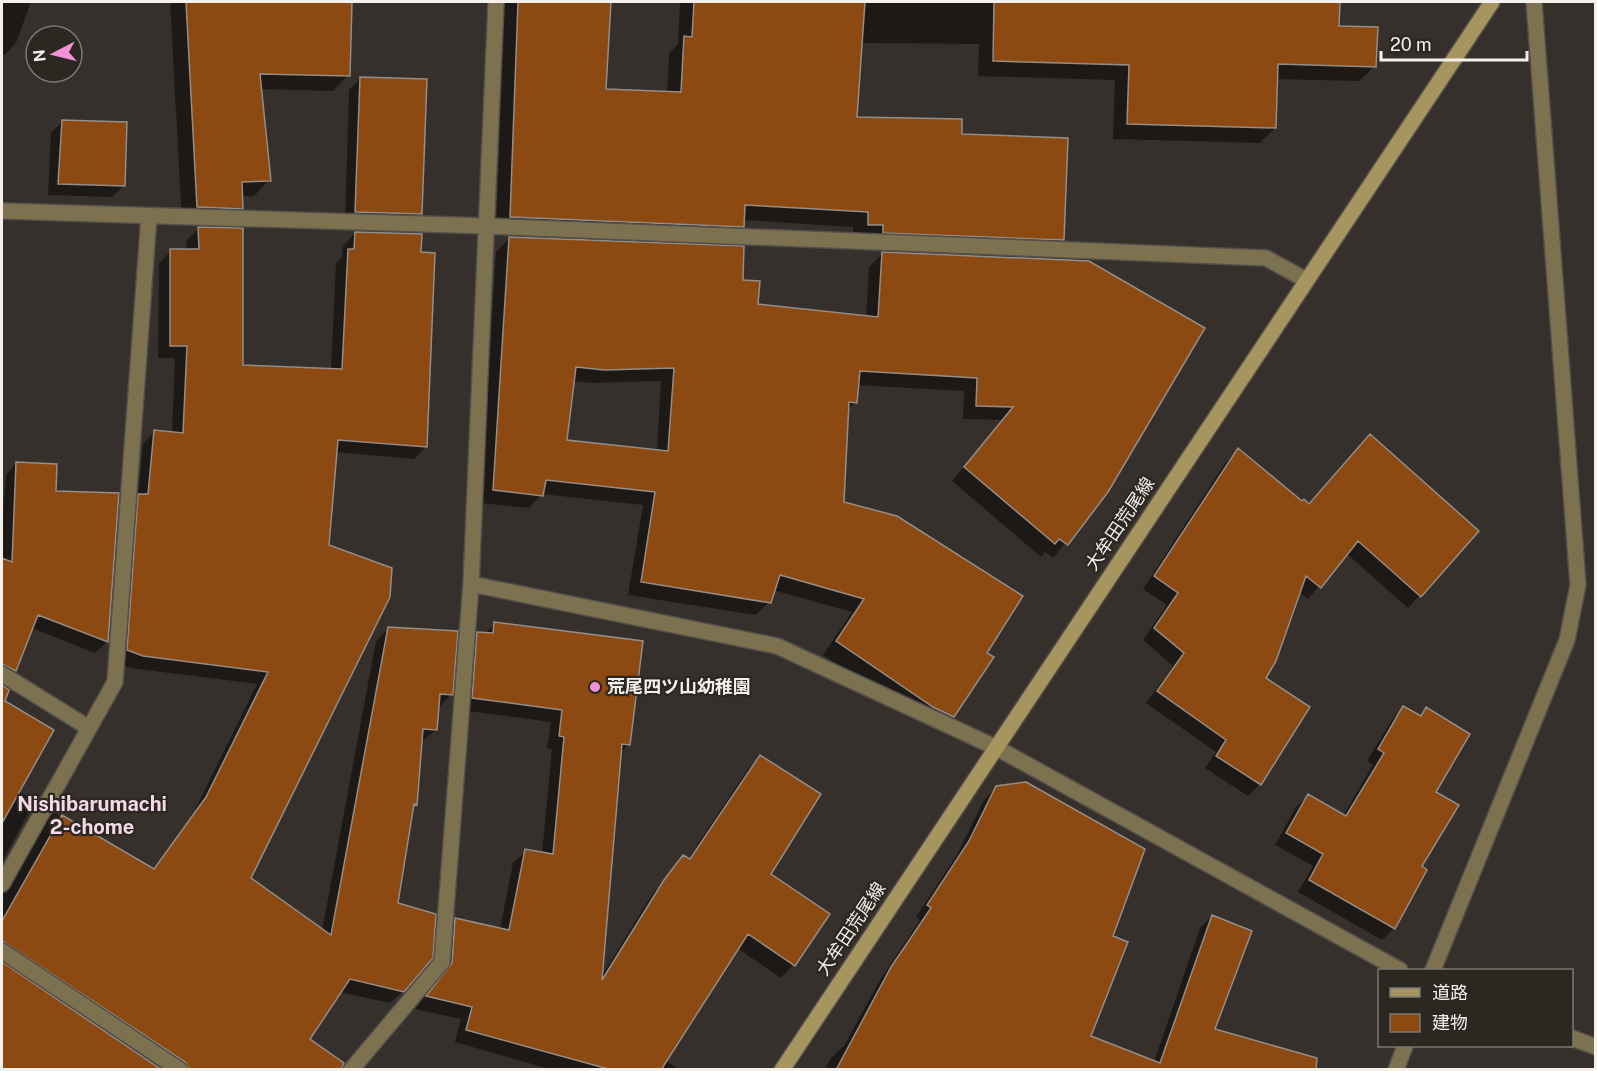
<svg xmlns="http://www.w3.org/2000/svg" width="1597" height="1071" font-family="'Public Sans','Noto Sans JP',sans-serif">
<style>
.shadow{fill:#0007;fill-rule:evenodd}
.building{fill:#8c4911;stroke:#958d88;stroke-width:1.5;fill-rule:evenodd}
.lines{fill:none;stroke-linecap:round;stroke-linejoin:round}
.minor-casing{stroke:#544f4a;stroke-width:18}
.secondary-casing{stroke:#544f4a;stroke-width:18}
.minor{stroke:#7d7250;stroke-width:15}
.secondary{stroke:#a7955f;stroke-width:15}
.poi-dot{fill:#f491d4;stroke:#2b2721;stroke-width:2}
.labels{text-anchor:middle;stroke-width:4.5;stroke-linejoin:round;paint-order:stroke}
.street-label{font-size:18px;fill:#f4f1ed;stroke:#2b2721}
.poi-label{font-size:18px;font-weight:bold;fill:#f4f1ed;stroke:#2b2721;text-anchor:start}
.neighbourhood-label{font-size:20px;font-weight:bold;fill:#f6d9eb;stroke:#2b2721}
</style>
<rect width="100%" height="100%" fill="#35302b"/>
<path class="shadow" d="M 2,2 L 31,2 L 16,43 L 5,55 L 2,54 Z
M 170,2 L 350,2 L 348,75 L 333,91 L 260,89 L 269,180 L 254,196 L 241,196 L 241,208 L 226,224 L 182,222 Z
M 504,2 L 610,2 L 605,90 L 667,93 L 669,53 L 678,44 L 680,2 L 1339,2 L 1338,28 L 1375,66 L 1359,81 L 1276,79 L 1275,128 L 1260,143 L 1113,139 L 1115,80 L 978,76 L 979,44 L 861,43 L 856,118 L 960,135 L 1063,239 L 1047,254 L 853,240 L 853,227 L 743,220 L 743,226 L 728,241 L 496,232 Z
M 361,78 L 421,214 L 409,225 L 345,223 L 349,90 Z
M 63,121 L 123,186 L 112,197 L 48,195 L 51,133 Z
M 199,228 L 242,366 L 331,370 L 336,263 L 342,257 L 343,246 L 355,233 L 426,446 L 414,459 L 335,452 L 249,879 L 322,931 L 376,641 L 389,628 L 451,695 L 439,707 L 436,730 L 421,742 L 416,804 L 412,808 L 397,904 L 403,991 L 390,1003 L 340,992 L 308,1039 L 313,1070 L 166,1070 L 2,959 L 2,895 L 42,825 L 54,813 L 152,870 L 194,812 L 257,684 L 130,668 L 115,662 L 127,508 L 138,497 L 143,444 L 155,431 L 172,433 L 175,358 L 158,358 L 159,263 L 171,251 L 187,251 L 186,241 Z
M 510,238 L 741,281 L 757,306 L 866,317 L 869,267 L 882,254 L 1107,491 L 1053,558 L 1045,552 L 1041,557 L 952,481 L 1002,420 L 963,419 L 964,391 L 857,385 L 856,402 L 847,410 L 843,503 L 985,653 L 953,716 L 939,730 L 919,721 L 823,655 L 852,612 L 773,590 L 769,602 L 756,615 L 628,595 L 643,505 L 542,494 L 529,508 L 480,503 L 496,252 ZM 573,381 L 590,383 L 661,381 L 657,451 L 566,441 Z
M 1238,450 L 1302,503 L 1477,531 L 1408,608 L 1346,553 L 1308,599 L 1299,592 L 1264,679 L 1260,784 L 1248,796 L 1205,768 L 1216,752 L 1146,703 L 1173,666 L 1143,640 L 1167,605 L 1143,589 L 1226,462 Z
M 17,463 L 54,493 L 117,495 L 107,642 L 95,653 L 32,628 L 13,657 L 2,651 L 2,527 L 6,475 Z
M 495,624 L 629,744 L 620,753 L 601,977 L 652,895 L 684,857 L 688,859 L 748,769 L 760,757 L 768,874 L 827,915 L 793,965 L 781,978 L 737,948 L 665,1060 L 680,1070 L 553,1070 L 455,1042 L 461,1019 L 415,1009 L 440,977 L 443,932 L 456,920 L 500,929 L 513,863 L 526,851 L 542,854 L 552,749 L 547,748 L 551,722 L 460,710 L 465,647 L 478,634 L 484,634 Z
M 2,701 L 52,730 L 18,791 L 35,801 L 2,862 Z
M 1404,708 L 1419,717 L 1426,709 L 1434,792 L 1420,867 L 1394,928 L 1382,940 L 1298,892 L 1313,866 L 1275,845 L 1296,807 L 1308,796 L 1343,816 L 1373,765 L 1367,761 L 1392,720 Z
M 996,788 L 1111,937 L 1089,1037 L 1154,1062 L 1200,928 L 1212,916 L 1213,1030 L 1303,1070 L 824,1070 L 831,1058 L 844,1046 L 880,980 L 920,920 L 916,917 L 957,855 L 984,800 Z
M 2,964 L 159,1070 L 13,1070 L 2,1063 Z"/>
<path class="building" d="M 186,2 L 352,2 L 350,76 L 260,74 L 271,181 L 242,182 L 243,209 L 197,207 Z
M 518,2 L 611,2 L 606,89 L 681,92 L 684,36 L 692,37 L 694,2 L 865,2 L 857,117 L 962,119 L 962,134 L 1068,138 L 1064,240 L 883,233 L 883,225 L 868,225 L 868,212 L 745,205 L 744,227 L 510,217 Z
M 994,2 L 1340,2 L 1339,26 L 1378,27 L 1376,67 L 1278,64 L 1276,128 L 1127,124 L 1129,65 L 993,61 Z
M 360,77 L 427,79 L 422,214 L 355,212 Z
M 62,120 L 127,122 L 125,186 L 58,184 Z
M 198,227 L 243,228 L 243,365 L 342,369 L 348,249 L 354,249 L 355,232 L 422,234 L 421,252 L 435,253 L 427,447 L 338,440 L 329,545 L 392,568 L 390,597 L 251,878 L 331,935 L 388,627 L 458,631 L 453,695 L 440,694 L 437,730 L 423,729 L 417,805 L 414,804 L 398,903 L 436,914 L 433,958 L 404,992 L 350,979 L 310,1039 L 344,1063 L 341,1070 L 190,1070 L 185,1062 L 2,941 L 2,921 L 62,815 L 154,869 L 206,797 L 268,672 L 143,656 L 127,650 L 138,494 L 148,494 L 154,430 L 183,433 L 187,346 L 170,346 L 170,249 L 199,249 Z
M 509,237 L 744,246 L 743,280 L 760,281 L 758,304 L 878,317 L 882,252 L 1089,261 L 1205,328 L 1108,492 L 1068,545 L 1059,539 L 1055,544 L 964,467 L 1013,407 L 976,406 L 977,378 L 860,371 L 857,403 L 849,402 L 844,502 L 897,516 L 1023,596 L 987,653 L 994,657 L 954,717 L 933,707 L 836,641 L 864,599 L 780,575 L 771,603 L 641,582 L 655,492 L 546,480 L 543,496 L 493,490 ZM 576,367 L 604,370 L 674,368 L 668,451 L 567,440 Z
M 1370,434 L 1479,531 L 1421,597 L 1358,541 L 1321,588 L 1306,576 L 1276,661 L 1266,678 L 1310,707 L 1261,785 L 1216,756 L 1226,740 L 1157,691 L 1184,653 L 1154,628 L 1178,593 L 1154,576 L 1238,448 L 1302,501 L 1304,499 L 1309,504 Z
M 16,462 L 57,464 L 56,491 L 119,493 L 108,642 L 38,615 L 16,671 L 2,664 L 2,558 L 12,562 Z
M 494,622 L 643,641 L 630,745 L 622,744 L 602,980 L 664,880 L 683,855 L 690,859 L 760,755 L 821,794 L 771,874 L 830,914 L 795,966 L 748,934 L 661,1070 L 612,1070 L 466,1030 L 472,1007 L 426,996 L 452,963 L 455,918 L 509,930 L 525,849 L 553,854 L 564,737 L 559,736 L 562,710 L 472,698 L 477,632 L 493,633 Z
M 2,685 L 9,690 L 5,701 L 54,730 L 2,823 Z
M 1403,706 L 1421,716 L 1426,707 L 1470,734 L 1436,792 L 1459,805 L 1422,866 L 1427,870 L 1395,929 L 1309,880 L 1323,854 L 1286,833 L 1308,794 L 1346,816 L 1384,753 L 1378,749 Z
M 1026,782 L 1145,849 L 1113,936 L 1128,942 L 1091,1036 L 1160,1063 L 1212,915 L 1252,931 L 1215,1029 L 1317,1058 L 1316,1070 L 836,1070 L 891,967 L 931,908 L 927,905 L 969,841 L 996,786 Z
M 2,962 L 162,1070 L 2,1070 Z"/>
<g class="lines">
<defs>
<path id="minor" d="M 2,211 L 486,226 L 1266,258 L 1306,280
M 471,584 L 777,646 L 995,747 L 1400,970
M 2,674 L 89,728
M 2,884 L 115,682 L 149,216
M 2,951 L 180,1070
M 1433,970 L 1567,640 L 1578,585 L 1534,2
M 1572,1038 L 1596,1047
M 351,1070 L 442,962 L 471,584 L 496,2
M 1396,1070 L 1405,1046"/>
<path id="secondary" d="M 782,1070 L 1492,2"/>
</defs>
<use href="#minor" class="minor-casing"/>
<use href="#secondary" class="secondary-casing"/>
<use href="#minor" class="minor"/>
<use href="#secondary" class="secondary"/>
</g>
<circle class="poi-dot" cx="595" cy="687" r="6"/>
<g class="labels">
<g class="street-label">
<text transform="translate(1120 524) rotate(-56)" y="6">大牟田荒尾線</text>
<text transform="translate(851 929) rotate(-56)" y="6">大牟田荒尾線</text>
</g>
<g class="poi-label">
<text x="607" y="693">荒尾四ツ山幼稚園</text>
</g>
<g class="neighbourhood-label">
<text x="92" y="811">Nishibarumachi<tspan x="92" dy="23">2-chome</tspan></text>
</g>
</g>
<rect width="1597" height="1071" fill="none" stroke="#f4f1ed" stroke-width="6"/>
<rect x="1378" y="969" width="195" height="78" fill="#2b2721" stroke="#7b7873" stroke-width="1.5"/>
<rect x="1390" y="988" width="30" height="9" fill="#a7955f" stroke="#7b7873" stroke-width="1.5"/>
<text x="1432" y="999" font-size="18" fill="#f4f1ed">道路</text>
<rect x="1390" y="1014" width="30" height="18" fill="#8c4911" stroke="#7b7873" stroke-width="1.5"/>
<text x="1432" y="1029" font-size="18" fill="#f4f1ed">建物</text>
<g transform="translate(54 54) rotate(263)"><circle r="28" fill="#2b2721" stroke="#7b7873" stroke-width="1.5"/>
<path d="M0-4.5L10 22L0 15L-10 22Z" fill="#f491d4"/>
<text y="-9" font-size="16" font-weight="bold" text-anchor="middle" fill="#f4f1ed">N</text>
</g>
<path d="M1381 51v9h146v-9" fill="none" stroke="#f4f1ed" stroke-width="3"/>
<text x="1390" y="51" font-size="18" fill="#f4f1ed" stroke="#2b2721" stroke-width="4.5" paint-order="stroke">20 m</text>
</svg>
